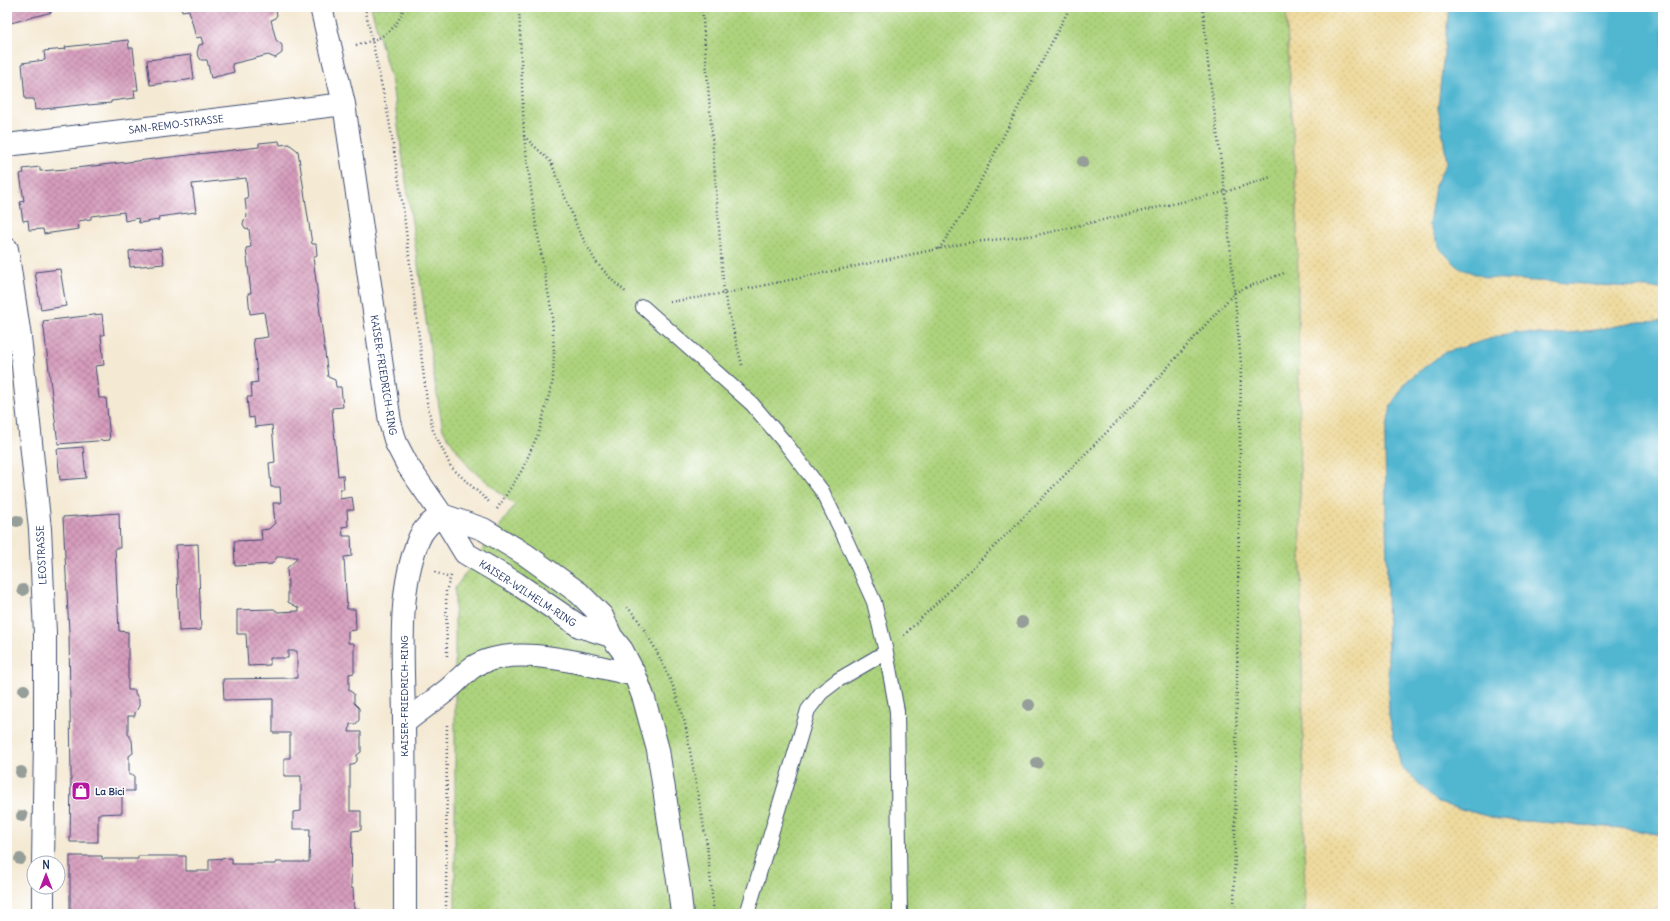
<svg xmlns="http://www.w3.org/2000/svg" width="1670" height="921" font-family="Delius,sans-serif">
<style>
.grass{fill:url(#grass-dots);stroke:#64816e}
.sand{fill:url(#sand-dots);stroke:#84847e}
.water{fill:#51b6d0;stroke:#367297}
.building{fill:url(#building-cross-hatch)}
.lines{fill:none;stroke-linecap:round;stroke-linejoin:round}
.service-casing{stroke:#3c4b70;stroke-width:16}
.minor-casing{stroke:#3c4b70;stroke-width:24}
.path{stroke:#3c4b70;stroke-width:2.5;stroke-dasharray:1 3;stroke-linecap:butt}
.service{stroke:#fff;stroke-width:14}
.minor{stroke:#fff;stroke-width:22}
.tree{fill:#959e98}
.labels{text-anchor:middle;stroke-width:3.5;stroke-linejoin:round;paint-order:stroke}
.street-label{font-size:10px;fill:#1b2f5e;stroke:#fff}
.poi-label{font-size:10px;font-weight:bold;fill:#1b2f5e;stroke:#fff;text-anchor:start}
</style>
<defs>
<pattern id="grass-dots" width="8" height="8" patternUnits="userSpaceOnUse"><rect width="8" height="8" fill="#add37d"/><path d="M2 2h.1M6 6h.1" fill="none" stroke="#94b56e" stroke-width="1.8" stroke-linecap="round"/></pattern>
<pattern id="sand-dots" width="8" height="8" patternUnits="userSpaceOnUse"><rect width="8" height="8" fill="#eeda9e"/><path d="M2 2h.1M6 6h.1" fill="none" stroke="#ccbb8a" stroke-width="1.8" stroke-linecap="round"/></pattern>
<pattern id="building-cross-hatch" width="8" height="8" patternUnits="userSpaceOnUse"><rect width="8" height="8" fill="#d69cbc"/><path d="M0 0l8 8M0 8l8-8" fill="none" stroke="#ad809c"/></pattern>
</defs>
<rect width="100%" height="100%" fill="#fff"/>
<filter id="ink" filterUnits="userSpaceOnUse"><feTurbulence type="fractalNoise" baseFrequency=".025" numOctaves="2"/><feDisplacementMap in="SourceGraphic" scale="8" xChannelSelector="R" yChannelSelector="G"/><feConvolveMatrix kernelMatrix="1 2 1 2 8 2 1 2 1" color-interpolation-filters="sRGB"/></filter>
<filter id="wash" filterUnits="userSpaceOnUse"><feTurbulence type="fractalNoise" baseFrequency=".012" numOctaves="4" result="noise"/><feDisplacementMap in="SourceGraphic" scale="16" xChannelSelector="R" yChannelSelector="G"/><feGaussianBlur stdDeviation="0.9" result="paint"/><feColorMatrix in="noise" values="0 0 0 0 0 0 0 0 0 0 0 0 0 0 0 0 0 1.4 0 .05"/><feComposite in="paint" operator="in"/></filter>
<g filter="url(#wash)">
<rect width="100%" height="100%" fill="#f4e9d3"/>
<path class="grass" d="M 371,7 L 1286,7 L 1297,204 L 1305,914 L 455,914 L 455,588 L 515,505 L 469,467 L 443,430 L 435,383 L 392,84 Z"/>
<path class="sand" d="M 1286,7 L 1449,7 L 1438,107 L 1447,161 L 1435,186 L 1599,284 L 1663,289 L 1663,321 L 1638,322 L 1595,330 L 1551,335 L 1513,332 L 1408,380 L 1391,405 L 1385,439 L 1389,716 L 1401,766 L 1439,803 L 1498,819 L 1622,828 L 1663,835 L 1663,901 L 1651,914 L 1305,914 L 1297,204 Z"/>
<path class="water" d="M 1449,7 L 1663,7 L 1663,289 L 1486,278 L 1459,268 L 1441,250 L 1429,225 L 1435,186 L 1447,161 L 1438,107 Z
M 1663,321 L 1663,835 L 1622,828 L 1498,819 L 1438,803 L 1401,766 L 1389,716 L 1385,439 L 1391,405 L 1408,380 L 1443,353 L 1513,332 L 1551,335 L 1595,330 L 1638,322 Z"/>
<g id="blocks">
<path class="building" d="M 7,7 L 51,7 L 52,12 L 7,24 Z
M 181,7 L 275,7 L 277,15 L 274,19 L 271,20 L 276,40 L 282,45 L 282,53 L 275,58 L 268,55 L 232,64 L 234,72 L 211,78 L 207,60 L 201,60 L 197,53 L 199,45 L 203,44 L 201,37 L 196,38 L 189,10 L 182,11 Z
M 128,40 L 129,48 L 133,48 L 138,90 L 134,90 L 135,98 L 111,101 L 111,103 L 88,105 L 88,104 L 35,110 L 34,99 L 25,99 L 22,63 L 45,60 L 44,51 L 66,49 L 65,47 Z
M 191,55 L 194,79 L 150,85 L 147,60 Z
M 279,141 L 280,145 L 289,144 L 298,151 L 312,244 L 316,244 L 317,255 L 313,257 L 328,377 L 335,380 L 336,387 L 341,387 L 343,407 L 332,408 L 338,476 L 343,475 L 344,489 L 340,489 L 340,499 L 352,497 L 354,510 L 347,510 L 348,526 L 342,527 L 343,536 L 351,536 L 352,556 L 344,557 L 347,609 L 355,609 L 356,630 L 348,631 L 348,643 L 354,643 L 354,673 L 349,674 L 349,690 L 354,694 L 354,703 L 359,708 L 359,720 L 356,724 L 350,724 L 349,732 L 361,732 L 361,752 L 357,755 L 357,761 L 353,765 L 350,765 L 350,811 L 361,811 L 361,830 L 352,831 L 351,888 L 353,888 L 354,909 L 359,909 L 359,914 L 70,914 L 70,856 L 102,856 L 102,859 L 138,859 L 138,856 L 186,856 L 186,871 L 209,871 L 209,859 L 232,858 L 232,864 L 276,864 L 276,862 L 309,862 L 310,829 L 293,829 L 293,812 L 301,811 L 301,776 L 284,776 L 284,758 L 290,758 L 290,733 L 273,733 L 273,699 L 224,700 L 223,679 L 297,678 L 297,651 L 288,651 L 288,658 L 270,658 L 270,665 L 248,666 L 246,634 L 237,634 L 237,610 L 274,609 L 278,612 L 299,611 L 299,608 L 288,602 L 288,585 L 287,568 L 296,560 L 297,557 L 277,557 L 272,564 L 235,566 L 234,541 L 262,540 L 261,530 L 269,529 L 275,523 L 273,503 L 281,503 L 280,487 L 271,487 L 269,463 L 275,462 L 272,425 L 255,427 L 254,417 L 249,418 L 247,397 L 252,397 L 251,383 L 258,382 L 253,339 L 268,337 L 264,312 L 250,314 L 248,293 L 251,293 L 246,248 L 251,247 L 249,229 L 245,228 L 243,224 L 244,220 L 247,217 L 245,199 L 248,199 L 246,178 L 192,184 L 196,212 L 158,217 L 159,220 L 139,223 L 138,218 L 125,221 L 124,212 L 91,216 L 91,219 L 78,221 L 79,229 L 44,234 L 43,229 L 29,230 L 28,220 L 23,221 L 20,202 L 24,201 L 20,174 L 24,173 L 23,169 L 40,167 L 40,171 L 67,169 L 259,147 L 259,143 Z
M 161,248 L 164,264 L 130,267 L 129,251 Z
M 60,269 L 66,306 L 41,310 L 35,272 Z
M 102,314 L 104,335 L 101,335 L 104,365 L 95,366 L 99,398 L 106,398 L 110,440 L 58,444 L 43,321 Z
M 83,447 L 86,478 L 60,480 L 57,449 Z
M 119,513 L 120,548 L 115,548 L 119,631 L 128,632 L 128,690 L 135,690 L 135,693 L 139,700 L 139,706 L 135,713 L 135,716 L 128,716 L 128,734 L 132,740 L 133,753 L 129,756 L 129,775 L 134,775 L 134,791 L 122,791 L 122,813 L 98,814 L 98,842 L 70,842 L 71,775 L 69,632 L 63,517 Z
M 198,544 L 201,630 L 179,631 L 176,545 Z"/>
</g>
</g>
<g filter="url(#ink)">
<use href="#blocks" fill-opacity="0" stroke="#3c4b70" stroke-width="1"/>
<g class="lines">
<defs>
<path id="service" d="M 643,307 L 752,404 L 786,444 L 822,491 L 846,540 L 874,602 L 886,652 L 897,711 L 900,914
M 747,914 L 808,710 L 821,693 L 838,680 L 886,652"/>
<path id="minor" d="M 321,7 L 344,104 L 390,422 L 396,443 L 408,466 L 442,515 L 465,553 L 516,583 L 579,626 L 611,636
M 7,145 L 344,104
M 7,249 L 20,337 L 40,529 L 45,633 L 45,740 L 43,863
M 442,515 L 483,529 L 526,555 L 579,593 L 602,616 L 611,636 L 622,650 L 635,675 L 644,699 L 658,750 L 679,887 L 682,914
M 404,723 C 418,712 432,702 446,691 C 455,684 463,674 473,667 C 514,641 591,666 635,675
M 43,914 L 43,887
M 405,914 C 405,851 405,787 404,724 C 404,665 396,596 418,541 C 423,528 431,522 442,515"/>
</defs>
<use href="#service" class="service-casing"/>
<use href="#minor" class="minor-casing"/>
<path class="path" d="M 365,7 L 389,120 L 403,207 L 427,402 L 433,430 L 451,467 L 490,503
M 702,7 L 724,293 L 742,365
M 1203,7 L 1208,64 L 1225,192 L 1241,363 L 1234,914
M 356,45 C 381,39 396,33 404,7
M 524,136 L 551,162 L 578,229 L 596,262 L 614,282 L 627,293
M 939,249 L 966,209 L 1070,7
M 670,302 L 737,291 L 966,243 L 1037,235 L 1225,192 L 1271,177
M 497,509 L 522,470 L 539,432 L 553,380 L 554,352 L 552,314 L 535,219 L 524,136 L 519,7
M 435,572 L 449,578
M 627,607 L 637,618 L 655,648 L 673,686 L 685,723 L 707,845 L 714,914
M 904,635 L 1009,532 L 1142,396 L 1235,292 L 1284,273
M 447,656 L 446,591 L 452,573
M 446,914 L 447,723"/>
<use href="#service" class="service"/>
<use href="#minor" class="minor"/>
</g>
<g class="tree">
<circle cx="1083" cy="162" r="6"/>
<circle cx="17" cy="521" r="6"/>
<circle cx="23" cy="590" r="6"/>
<circle cx="1022" cy="622" r="6"/>
<circle cx="24" cy="690" r="6"/>
<circle cx="1029" cy="705" r="6"/>
<circle cx="1037" cy="763" r="6"/>
<circle cx="21" cy="772" r="6"/>
<circle cx="22" cy="816" r="6"/>
<circle cx="20" cy="859" r="6"/>
</g>
</g>
<defs>
<symbol id="shop-square" viewBox="-11 -11 22 22"><rect x="-9" y="-9" width="18" height="18" rx="4" fill="#b5179e" stroke="#fff"/><path d="M-5-2.5h2.3a2.7 3.5 0 0 1 5.4 0H5L5.5 6h-11ZM-1.5-2.5h3a1.5 2.3 0 0 0-3 0Z" fill="#fff"/></symbol>
</defs>
<g fill-rule="evenodd">
<use href="#shop-square" x="70" y="780" width="22" height="22"/>
</g>
<g class="labels">
<g class="street-label">
<text transform="translate(176 124) rotate(-7)" y="4">SAN-REMO-STRASSE</text>
<text transform="translate(384 375) rotate(81)" y="4">KAISER-FRIEDRICH-RING</text>
<text transform="translate(41 555) rotate(-93)" y="4">LEOSTRASSE</text>
<text transform="translate(528 593) rotate(33)" y="4">KAISER-WILHELM-RING</text>
<text transform="translate(404 696) rotate(-90)" y="4">KAISER-FRIEDRICH-RING</text>
</g>
<g class="poi-label">
<text x="95" y="795">La Bici</text>
</g>
</g>
<rect width="1670" height="921" fill="none" stroke="#fff" stroke-width="24"/>
<g transform="translate(46 875)"><circle r="19" fill="#ffffff" stroke="#a4acbf"/>
<path d="M0-3L7 15L0 10L-7 15Z" fill="#b5179e"/>
<text y="-6" font-size="11" font-weight="bold" text-anchor="middle" fill="#1b2f5e">N</text>
</g>
</svg>
